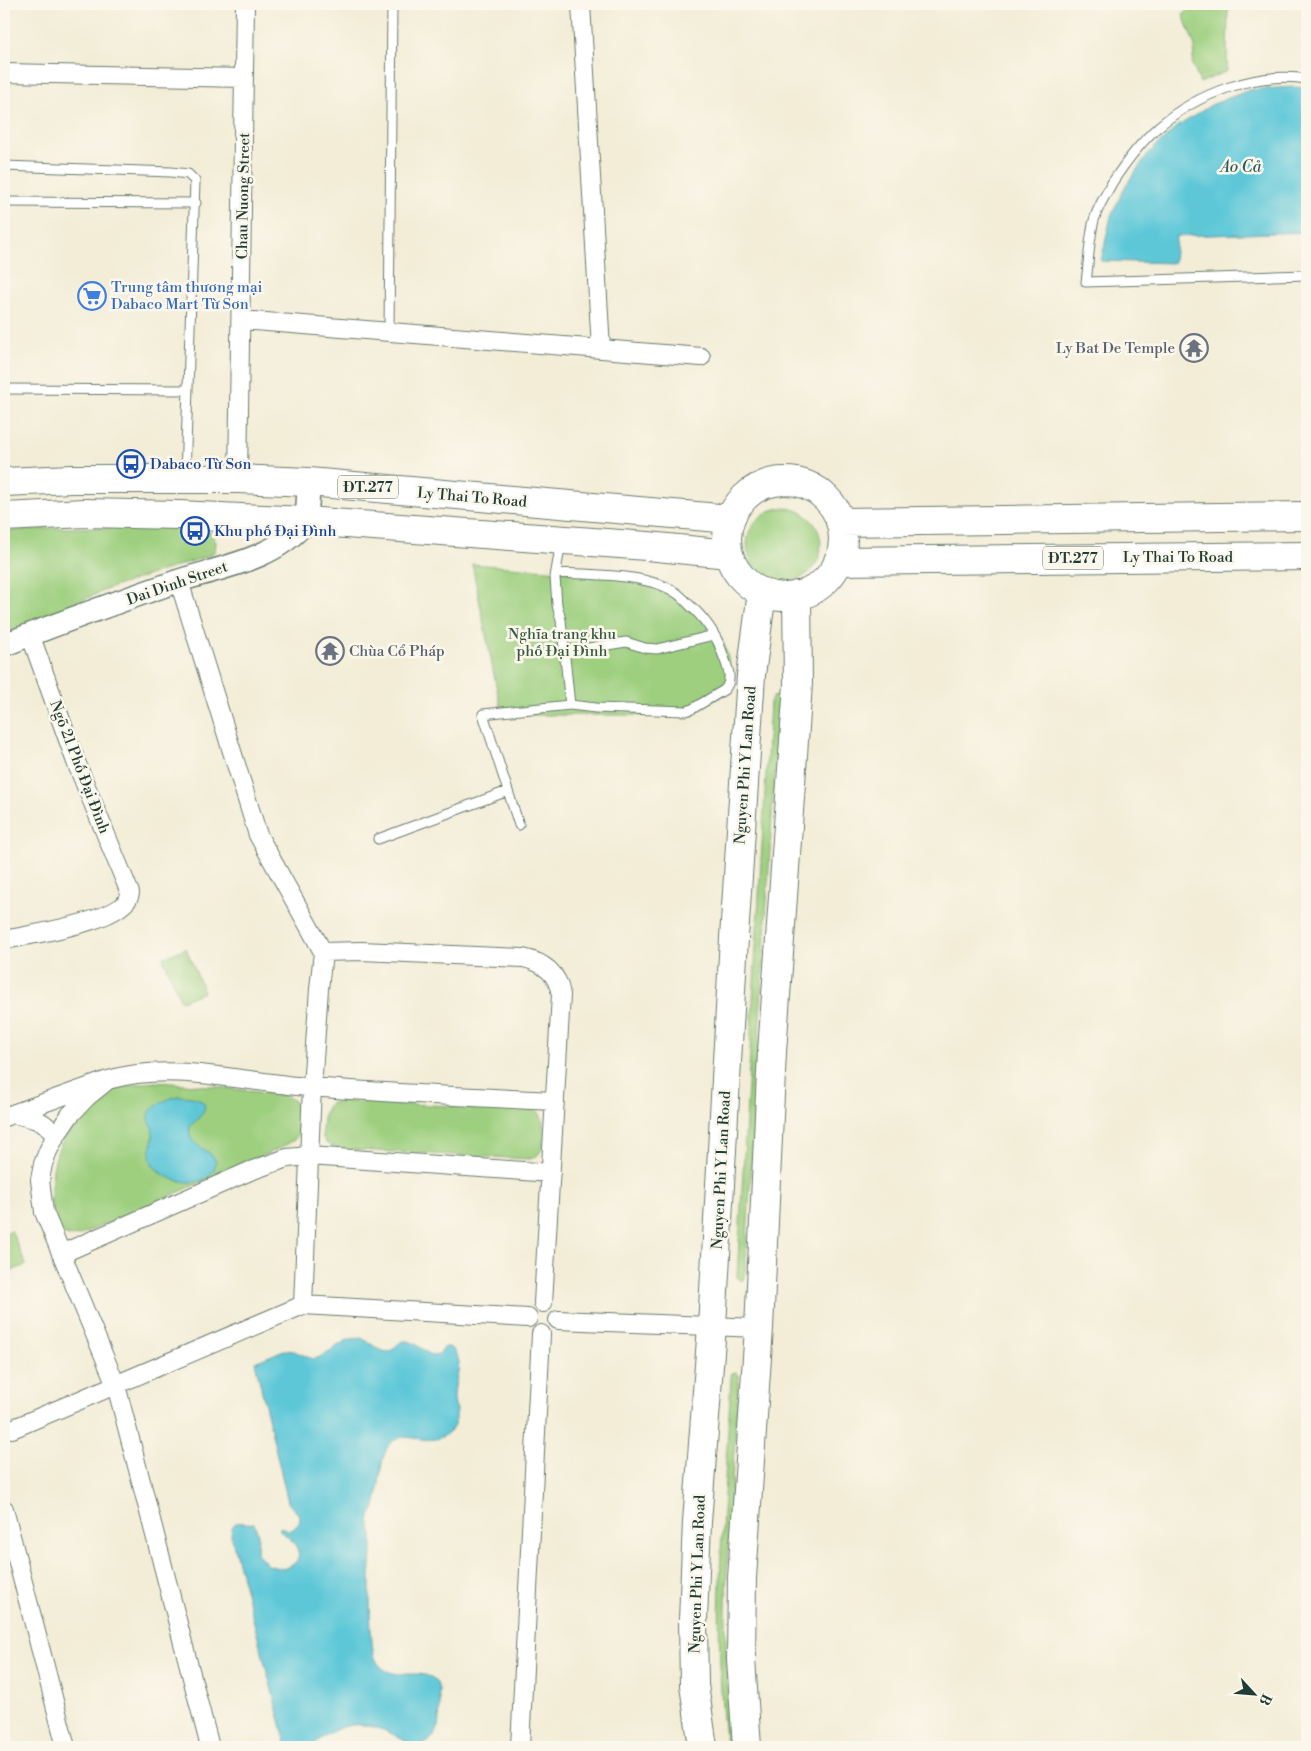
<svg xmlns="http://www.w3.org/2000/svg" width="1311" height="1751" font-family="'Libre Bodoni',serif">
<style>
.green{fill:#9dcf7e;stroke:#5e8659}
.water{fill:#5dc7d8;stroke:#3e8286}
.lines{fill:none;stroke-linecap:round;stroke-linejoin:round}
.service-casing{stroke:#697b6d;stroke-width:11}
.minor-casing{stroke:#697b6d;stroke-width:20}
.tertiary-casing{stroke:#697b6d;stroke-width:25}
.primary-casing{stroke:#697b6d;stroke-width:30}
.service{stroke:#fff;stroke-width:9}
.minor{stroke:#fff;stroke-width:18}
.tertiary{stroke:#fff;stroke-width:22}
.primary{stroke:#fff;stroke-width:28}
.labels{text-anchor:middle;stroke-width:5;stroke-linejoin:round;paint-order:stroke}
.shield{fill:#fbf7ec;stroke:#61756b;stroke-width:1}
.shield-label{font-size:14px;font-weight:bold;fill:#1f3d34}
.street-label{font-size:15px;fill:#1f3d34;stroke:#fbf7ec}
.shop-label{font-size:15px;fill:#366cbe;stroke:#fbf7ec;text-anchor:start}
.worship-label{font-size:15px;fill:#5b616d;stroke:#fbf7ec;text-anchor:end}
.transit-label{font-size:15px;fill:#164399;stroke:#fbf7ec;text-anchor:start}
.park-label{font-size:15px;fill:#385a43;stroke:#fbf7ec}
.water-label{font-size:16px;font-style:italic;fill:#2e605d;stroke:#fbf7ec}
</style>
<rect width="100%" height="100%" fill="#fbf7ec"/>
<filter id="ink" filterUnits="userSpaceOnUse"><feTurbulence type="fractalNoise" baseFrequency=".02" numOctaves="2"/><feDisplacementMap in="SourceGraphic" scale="10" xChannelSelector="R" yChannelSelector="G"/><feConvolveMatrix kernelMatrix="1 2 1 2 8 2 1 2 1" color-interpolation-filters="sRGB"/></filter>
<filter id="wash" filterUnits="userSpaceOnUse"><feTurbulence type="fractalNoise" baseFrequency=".0096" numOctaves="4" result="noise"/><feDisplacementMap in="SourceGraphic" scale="20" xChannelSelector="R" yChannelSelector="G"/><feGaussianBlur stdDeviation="1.12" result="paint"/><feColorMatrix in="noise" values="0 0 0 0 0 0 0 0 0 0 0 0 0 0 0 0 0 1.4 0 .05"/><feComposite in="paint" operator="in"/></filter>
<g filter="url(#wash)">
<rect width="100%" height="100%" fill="#f3edd7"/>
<path class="green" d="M 1196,4 L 1307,4 L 1228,9 L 1227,71 L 1200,83 L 1192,64 L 1195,46 L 1183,15 Z
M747 545a37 37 0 1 1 74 0a37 37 0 1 1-74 0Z
M 178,527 L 204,530 L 213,534 L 216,543 L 215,551 L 208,556 L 110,588 L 4,634 L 4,531 L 59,528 Z
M 472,564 L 646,578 L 666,584 L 714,628 L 724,644 L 728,658 L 733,690 L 687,715 L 502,715 Z
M 774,696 L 778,697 L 779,699 L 745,1272 L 743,1280 L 740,1280 L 737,1277 L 768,740 L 770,702 Z
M 186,948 L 204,992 L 181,1001 L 163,958 Z
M 156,1082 L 210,1086 L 281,1095 C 285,1096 289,1097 293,1100 C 298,1105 301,1129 297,1136 C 294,1142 286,1144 280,1148 L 80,1235 C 40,1247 50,1167 59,1148 C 70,1124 91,1101 115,1090 C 127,1085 143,1083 156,1082 Z
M 341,1101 L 537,1110 C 545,1117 546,1144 540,1152 C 538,1156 534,1157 530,1159 L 340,1149 C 335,1147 329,1146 325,1142 C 320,1134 322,1112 329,1105 C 332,1102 337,1102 341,1101 Z
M 11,1230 L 26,1265 L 4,1274 L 4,1234 Z
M 736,1372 L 739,1375 C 732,1499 717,1624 733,1747 L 726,1747 C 711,1625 725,1500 731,1377 L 732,1373 Z"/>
<path class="water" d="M 1293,87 L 1307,88 L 1307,232 L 1176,236 L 1174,263 L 1101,261 L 1111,216 L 1126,185 L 1148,154 L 1177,127 L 1211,105 L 1249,90 Z
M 178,1096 C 189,1096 214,1098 201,1115 C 198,1120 193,1122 190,1127 C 186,1148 211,1147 216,1162 C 213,1193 163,1184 152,1163 C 147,1153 154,1143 153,1132 C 153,1127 149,1123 149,1118 C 148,1105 169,1099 178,1096 Z
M 361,1338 C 371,1342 377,1351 388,1352 C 394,1350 396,1345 401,1342 C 412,1337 423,1352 432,1355 L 439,1354 L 445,1347 L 449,1347 C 454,1350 458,1356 459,1362 C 459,1373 454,1385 454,1396 C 454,1403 457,1411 456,1418 C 455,1424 451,1431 447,1434 C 419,1453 390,1412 381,1469 C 379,1482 378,1495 375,1507 C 374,1511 371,1513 370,1517 C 368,1524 372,1529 372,1535 C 373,1549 371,1563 370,1577 C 370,1594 370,1612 371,1630 C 372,1640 372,1651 376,1660 C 388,1684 418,1667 434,1679 C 443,1686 440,1721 437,1731 C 435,1735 432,1739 427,1742 C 413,1751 403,1738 390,1733 C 358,1718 336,1724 311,1747 L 287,1747 L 231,1536 C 232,1516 240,1525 254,1523 L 258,1534 L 257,1553 L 268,1565 L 283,1569 C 310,1561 297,1542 280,1531 L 280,1527 L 289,1530 L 293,1529 C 309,1516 293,1512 288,1502 L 255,1362 L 284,1350 L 294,1351 L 312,1359 L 318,1358 L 349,1339 Z"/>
</g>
<g filter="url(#ink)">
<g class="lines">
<defs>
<path id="service" d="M 1307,79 C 1256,71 1197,94 1158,127 C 1140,143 1125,163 1112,183 C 1106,194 1099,205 1095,217 C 1089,235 1089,262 1086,282 L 1307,275
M 4,166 L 171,172 L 188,174 L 195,181 L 185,477
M 4,202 L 196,203
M 389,332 L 392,4
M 4,389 L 188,390
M 556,573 C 592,575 649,573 678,594 C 684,599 689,605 695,610 C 707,622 718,638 723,655 C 727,666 734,680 724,690 L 692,709 L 686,711 L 596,708 L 570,705
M 564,652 L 626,642 L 645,648 L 657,649 L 714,635
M 519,825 L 483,714 L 570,705 L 561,620 L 557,605 L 555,577 L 561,542
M 378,839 L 508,791"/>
<path id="minor" d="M 581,4 L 601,349
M 4,73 L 244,78
M 241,320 L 701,357
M 238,479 L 245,4
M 179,581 L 258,835 L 323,952 L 319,989 L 312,1087 L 303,1305
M 4,940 C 28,935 128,921 130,893 L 76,762 L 30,634
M 323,952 L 361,951 L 523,958 C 543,962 558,973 561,995 L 543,1303
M 108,1080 L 87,1097 L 70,1115 L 55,1137 L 48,1151 L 43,1164 L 40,1180 L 44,1212 L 116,1385 L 210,1747
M 12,1114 C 30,1117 47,1120 55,1137
M 4,1117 L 108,1080 C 168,1062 235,1080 297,1086 C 382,1093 469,1097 555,1101
M 61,1254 L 250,1171 L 287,1158 L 309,1156 L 551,1173
M 558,1320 L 759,1328
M 12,1429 L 303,1305 L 528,1318
M 4,1509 L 66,1747
M 520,1747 L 541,1334"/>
<path id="tertiary" d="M 4,645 C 61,622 120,601 178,581 C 221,567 274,560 304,523 C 308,517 308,491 309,482"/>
<path id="primary" d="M727 539a58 58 0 1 1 116 0a58 58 0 1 1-116 0Z
M 4,482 L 72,479 L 238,479 L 309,482 L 730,519
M 4,517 L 85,513 L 179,515 L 305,521 L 647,546 L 729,554
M 840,522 L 1307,516
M 838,561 L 1307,556
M 703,1747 L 694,1685 L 693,1620 L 697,1522 L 712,1326 L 734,938 L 751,675 L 762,592
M 747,1747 L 741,1659 L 742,1578 L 759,1328 L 772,1052 L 798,684 L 797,595"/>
</defs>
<use href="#service" class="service-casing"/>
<use href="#minor" class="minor-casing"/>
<use href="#tertiary" class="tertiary-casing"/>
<use href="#primary" class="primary-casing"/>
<use href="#service" class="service"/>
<use href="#minor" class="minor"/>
<use href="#tertiary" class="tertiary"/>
<use href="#primary" class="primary"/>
</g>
</g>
<defs>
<symbol id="supermarket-ring" viewBox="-11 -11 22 22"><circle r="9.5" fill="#fbf7ec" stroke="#3f7fe0" stroke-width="1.5"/><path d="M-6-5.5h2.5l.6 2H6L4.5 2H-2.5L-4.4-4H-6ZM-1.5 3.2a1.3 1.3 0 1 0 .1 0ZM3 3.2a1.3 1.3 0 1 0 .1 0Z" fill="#3f7fe0"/></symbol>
<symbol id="temple-ring" viewBox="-11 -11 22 22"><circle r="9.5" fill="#fbf7ec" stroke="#6b7280" stroke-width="1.5"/><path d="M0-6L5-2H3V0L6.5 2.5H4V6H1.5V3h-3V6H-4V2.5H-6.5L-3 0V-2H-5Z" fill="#6b7280"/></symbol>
<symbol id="bus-ring" viewBox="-11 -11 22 22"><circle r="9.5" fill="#fbf7ec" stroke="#1a4fb4" stroke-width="1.5"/><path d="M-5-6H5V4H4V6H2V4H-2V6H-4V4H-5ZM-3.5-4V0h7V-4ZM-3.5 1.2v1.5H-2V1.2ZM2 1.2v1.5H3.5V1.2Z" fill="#1a4fb4"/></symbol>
</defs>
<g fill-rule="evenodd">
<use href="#supermarket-ring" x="76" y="280" width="32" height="32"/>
<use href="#temple-ring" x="1178" y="332" width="32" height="32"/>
<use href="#bus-ring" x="115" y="448" width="32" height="32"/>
<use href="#bus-ring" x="179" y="515" width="32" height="32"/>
<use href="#temple-ring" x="314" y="635" width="32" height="32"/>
</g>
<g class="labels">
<g class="shield">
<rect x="338" y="475.5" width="60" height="23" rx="4"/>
<rect x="1043" y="546.5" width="60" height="23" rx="4"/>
</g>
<g class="shield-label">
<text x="368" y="492">ĐT.277</text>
<text x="1073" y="563">ĐT.277</text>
</g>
<g class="street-label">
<text transform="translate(243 196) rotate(-89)" y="5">Chau Nuong Street</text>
<text transform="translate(472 497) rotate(5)" y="5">Ly Thai To Road</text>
<text x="1178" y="562">Ly Thai To Road</text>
<text transform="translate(177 583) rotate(-19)" y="5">Dai Dinh Street</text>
<text transform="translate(745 765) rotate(-86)" y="5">Nguyen Phi Y Lan Road</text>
<text transform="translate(80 767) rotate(69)" y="5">Ngõ 21 Phố Đại Đình</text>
<text transform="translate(721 1170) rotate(-87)" y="5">Nguyen Phi Y Lan Road</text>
<text transform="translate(697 1574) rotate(-88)" y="5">Nguyen Phi Y Lan Road</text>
</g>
<g class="shop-label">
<text x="111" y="292">Trung tâm thương mại<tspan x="111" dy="17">Dabaco Mart Từ Sơn</tspan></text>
</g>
<g class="worship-label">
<text x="1175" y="353">Ly Bat De Temple</text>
<text x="349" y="656" text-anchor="start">Chùa Cổ Pháp</text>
</g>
<g class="transit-label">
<text x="150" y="469">Dabaco Từ Sơn</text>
<text x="214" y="536">Khu phố Đại Đình</text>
</g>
<g class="park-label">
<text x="562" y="639">Nghĩa trang khu<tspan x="562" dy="17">phố Đại Đình</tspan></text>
</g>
<g class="water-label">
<text x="1241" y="172">Ao Cả</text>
</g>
</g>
<rect width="1311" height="1751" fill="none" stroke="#fbf7ec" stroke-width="20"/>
<g transform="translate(1254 1694) rotate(116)" stroke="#fbf7ec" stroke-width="4" paint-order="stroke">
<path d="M0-4L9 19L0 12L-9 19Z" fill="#1f3d34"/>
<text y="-8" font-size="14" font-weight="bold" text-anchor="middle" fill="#1f3d34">B</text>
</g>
</svg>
